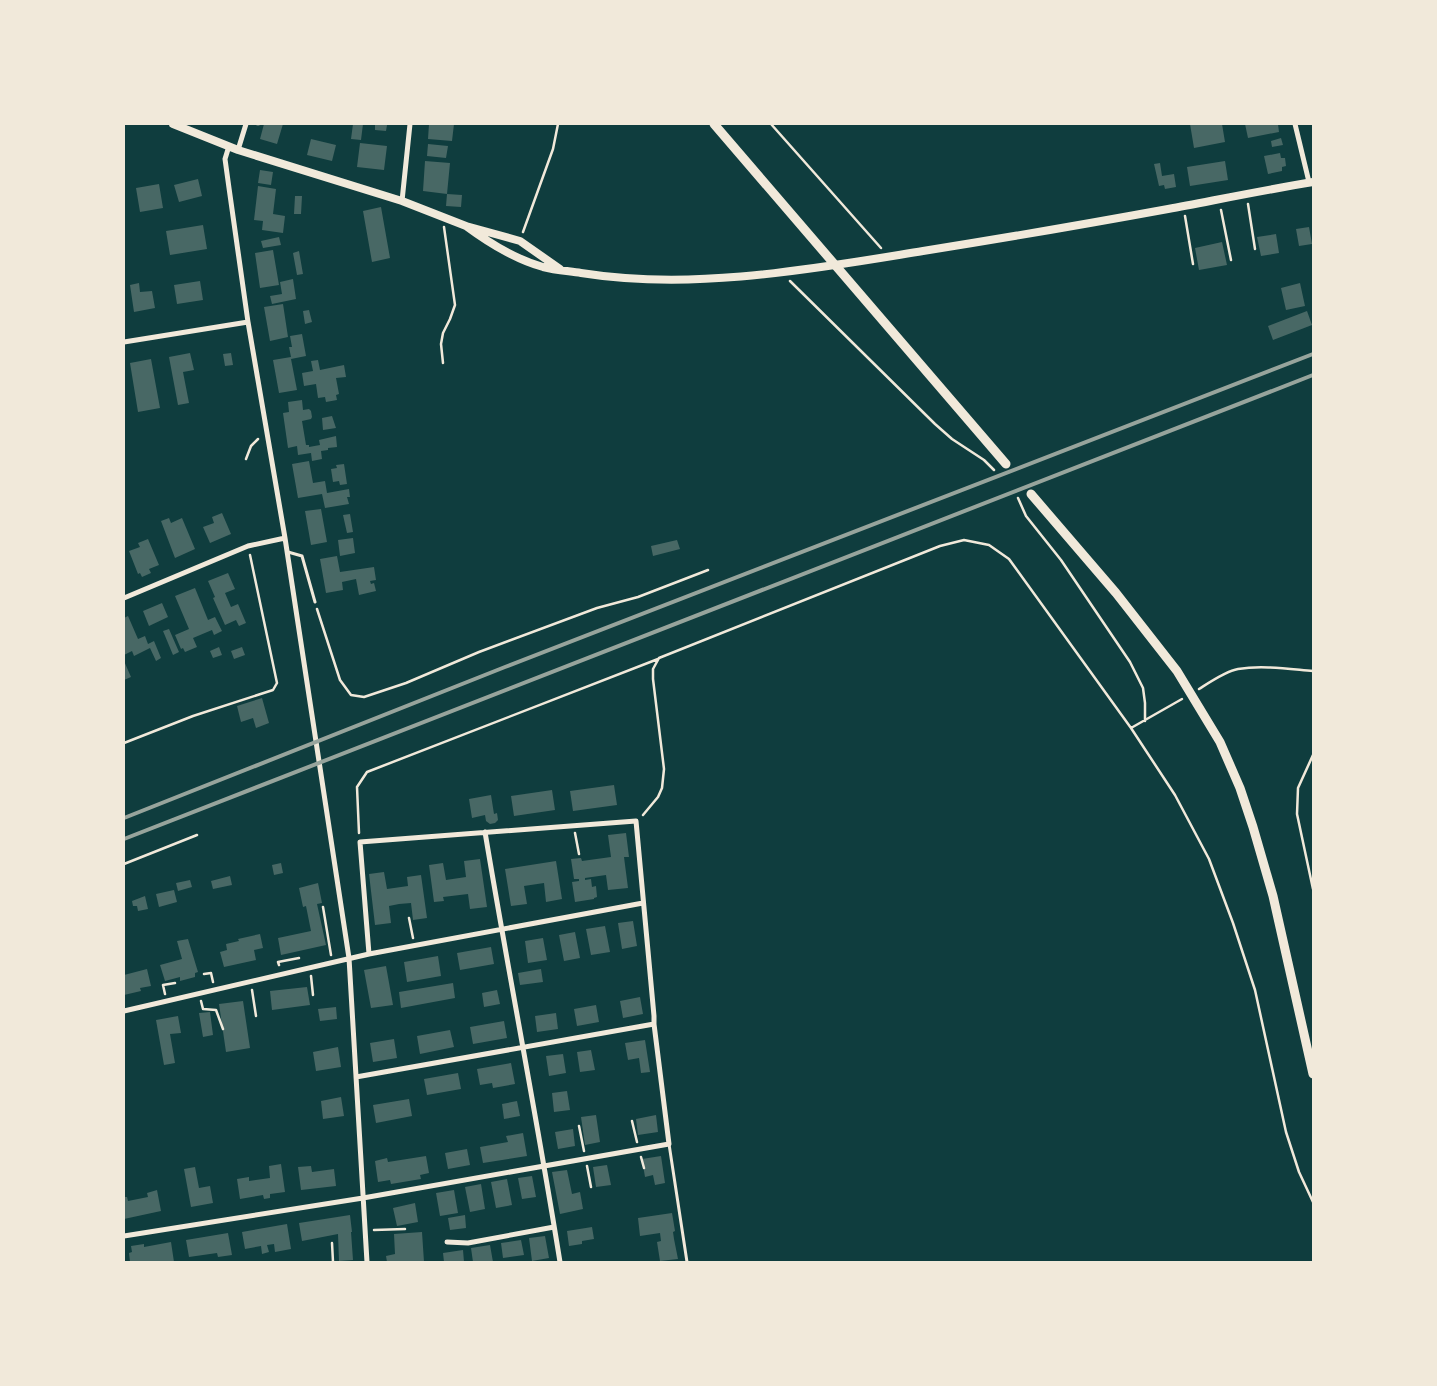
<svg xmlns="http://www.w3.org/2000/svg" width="1437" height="1386" font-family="'Work Sans',sans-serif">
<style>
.building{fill:#486865}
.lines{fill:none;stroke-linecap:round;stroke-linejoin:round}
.path{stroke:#f1e9da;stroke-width:2.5}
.service{stroke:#f1e9da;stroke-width:3}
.minor{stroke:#f1e9da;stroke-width:5}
.tertiary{stroke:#f1e9da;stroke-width:8}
.secondary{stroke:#f1e9da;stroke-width:9}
.rail{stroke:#97a49c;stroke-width:4}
</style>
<rect width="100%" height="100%" fill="#0f3d3e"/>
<path class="building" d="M 264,124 L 283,124 L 277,144 L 260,139 Z
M 353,124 L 363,124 L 361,140 L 351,139 Z
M 375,124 L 387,125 L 386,131 L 375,130 Z
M 429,124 L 454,124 L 452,141 L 428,139 Z
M 1190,124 L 1222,124 L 1225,142 L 1194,148 Z
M 1245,124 L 1278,124 L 1279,132 L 1248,138 Z
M 1281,138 L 1283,145 L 1272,147 L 1271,141 Z
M 311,139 L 336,145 L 332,161 L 307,155 Z
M 360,143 L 387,146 L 384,170 L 357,167 Z
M 428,144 L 448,146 L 446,158 L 427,156 Z
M 1280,153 L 1281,158 L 1285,158 L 1286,166 L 1282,167 L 1282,171 L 1268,174 L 1264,156 Z
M 425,161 L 450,163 L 447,194 L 423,191 Z
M 1225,161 L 1228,180 L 1190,186 L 1187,167 Z
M 1160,163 L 1162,176 L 1174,174 L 1176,187 L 1165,189 L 1164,185 L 1159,186 L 1154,164 Z
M 260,170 L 273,172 L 271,185 L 258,183 Z
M 198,179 L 202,196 L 179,202 L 174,185 Z
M 159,184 L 163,208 L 140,212 L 136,188 Z
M 258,186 L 276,189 L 273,214 L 285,216 L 283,233 L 262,230 L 263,221 L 254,220 Z
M 447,194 L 462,195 L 461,207 L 446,206 Z
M 295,196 L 302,196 L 301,214 L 294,214 Z
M 381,207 L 390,258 L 372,262 L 363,211 Z
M 203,225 L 207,249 L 170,255 L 166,231 Z
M 1309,227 L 1312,244 L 1299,246 L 1296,229 Z
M 1276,234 L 1279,253 L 1261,256 L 1257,237 Z
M 279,237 L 281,245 L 263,248 L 261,241 Z
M 1222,242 L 1227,265 L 1199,270 L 1195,248 Z
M 273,250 L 279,285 L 260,288 L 255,253 Z
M 299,251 L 303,274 L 297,275 L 293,253 Z
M 293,279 L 296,299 L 272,304 L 270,296 L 282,294 L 280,282 Z
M 200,281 L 203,300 L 177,304 L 174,285 Z
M 139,283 L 140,292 L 152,291 L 155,308 L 134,312 L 130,285 Z
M 1300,283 L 1305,306 L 1286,310 L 1281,288 Z
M 283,304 L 288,337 L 270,341 L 264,307 Z
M 309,310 L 312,322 L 305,324 L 303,311 Z
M 1307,311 L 1312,325 L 1273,340 L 1268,326 Z
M 302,334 L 306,356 L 291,359 L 297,390 L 279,393 L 273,360 L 291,357 L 289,347 L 292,347 L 290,336 Z
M 190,353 L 194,370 L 183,372 L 189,403 L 178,405 L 169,357 Z
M 231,353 L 233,365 L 225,366 L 223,354 Z
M 151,359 L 160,408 L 138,412 L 130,363 Z
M 318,360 L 320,370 L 344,365 L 346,377 L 336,378 L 339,394 L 336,395 L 337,400 L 326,402 L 325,397 L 318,398 L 316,384 L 304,386 L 302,373 L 313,371 L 311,361 Z
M 302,400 L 303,410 L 309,409 L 311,411 L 312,417 L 311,419 L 302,421 L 306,445 L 309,445 L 309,447 L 320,445 L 319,440 L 336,436 L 337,447 L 328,448 L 328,450 L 321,451 L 322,459 L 312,461 L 311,453 L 298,455 L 297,446 L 288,448 L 283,413 L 289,412 L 288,402 Z
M 332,416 L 336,428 L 323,430 L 322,418 Z
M 309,461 L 313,483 L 325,481 L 327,493 L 349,489 L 350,497 L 347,497 L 349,504 L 325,508 L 322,494 L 298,498 L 292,464 Z
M 344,464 L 347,484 L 340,485 L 339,481 L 333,482 L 331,469 L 337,468 L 336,465 Z
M 321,509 L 327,542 L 311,545 L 305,511 Z
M 222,513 L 231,534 L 210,543 L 203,527 L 214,523 L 212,517 Z
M 350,514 L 353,532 L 347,533 L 343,515 Z
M 169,518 L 171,523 L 182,518 L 195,549 L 175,558 L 161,521 Z
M 353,538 L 355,553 L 340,556 L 338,540 Z
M 148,539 L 159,565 L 149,569 L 151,573 L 142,577 L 140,573 L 138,574 L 129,551 L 140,547 L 138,543 Z
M 677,540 L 680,549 L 653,556 L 651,546 Z
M 337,556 L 340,572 L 374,567 L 376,580 L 370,581 L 371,584 L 374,583 L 376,591 L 359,595 L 356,579 L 342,582 L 343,590 L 326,593 L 320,559 Z
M 228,573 L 235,589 L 225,593 L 231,607 L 238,604 L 246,623 L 239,626 L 236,620 L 225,625 L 213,598 L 215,597 L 208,581 Z
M 195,588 L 208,620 L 215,617 L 222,631 L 214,635 L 212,630 L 193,638 L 197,647 L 185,652 L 183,648 L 181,649 L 175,635 L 189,629 L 175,596 Z
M 162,603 L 168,617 L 149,626 L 143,611 Z
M 128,616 L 138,639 L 145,636 L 148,644 L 154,641 L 161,658 L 156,661 L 150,648 L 134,656 L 132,651 L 124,655 L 124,618 Z
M 169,629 L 179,652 L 173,655 L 163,631 Z
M 219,647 L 222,655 L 213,658 L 210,651 Z
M 242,647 L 245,655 L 234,659 L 231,651 Z
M 124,661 L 131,677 L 124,680 Z
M 262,698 L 269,723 L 256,728 L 253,718 L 241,722 L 237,706 Z
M 614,785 L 617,805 L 573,811 L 570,791 Z
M 552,790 L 555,810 L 514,816 L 511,796 Z
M 491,795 L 494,814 L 497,813 L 498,820 L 495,823 L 490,824 L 486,821 L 485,815 L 472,818 L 469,799 Z
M 626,833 L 629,857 L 624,857 L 628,888 L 608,890 L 606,875 L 585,878 L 585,880 L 591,879 L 592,887 L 596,886 L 597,897 L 594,898 L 594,899 L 575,902 L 572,882 L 579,881 L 579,879 L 574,879 L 571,859 L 581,858 L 582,861 L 611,857 L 608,835 Z
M 480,859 L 487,907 L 470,909 L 468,894 L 443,897 L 444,901 L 434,902 L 429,865 L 443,863 L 446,880 L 466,877 L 464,861 Z
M 556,861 L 562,899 L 546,902 L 544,883 L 524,886 L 527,904 L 511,906 L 505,869 Z
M 281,863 L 283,873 L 274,875 L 272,865 Z
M 384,872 L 387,889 L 408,886 L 407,877 L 421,875 L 427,918 L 413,920 L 411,903 L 399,904 L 389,906 L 391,923 L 375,925 L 369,874 Z
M 230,876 L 232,885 L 213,889 L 211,881 Z
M 190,880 L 192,887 L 178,891 L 176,883 Z
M 318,883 L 322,903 L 317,904 L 326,945 L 281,955 L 278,938 L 311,931 L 306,906 L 303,907 L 299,888 Z
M 174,890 L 177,902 L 159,907 L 156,894 Z
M 145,896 L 148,909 L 138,911 L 137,906 L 133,906 L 132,901 Z
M 633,921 L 637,946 L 622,949 L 618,923 Z
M 605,926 L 610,952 L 591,955 L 586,929 Z
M 575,932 L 580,958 L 564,961 L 559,935 Z
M 260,934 L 263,948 L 254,950 L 256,960 L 224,967 L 220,952 L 227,950 L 226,944 L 239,941 L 238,939 Z
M 543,938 L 547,960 L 528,963 L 525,941 Z
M 188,939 L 198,972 L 195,973 L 195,977 L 180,981 L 180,977 L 165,981 L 160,965 L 182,959 L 177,941 Z
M 491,947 L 494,964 L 460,970 L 457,953 Z
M 438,956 L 441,976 L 407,982 L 404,962 Z
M 386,966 L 393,1005 L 371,1008 L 364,970 Z
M 147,969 L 151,986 L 140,988 L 141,991 L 124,995 L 124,975 Z
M 541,969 L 543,982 L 520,985 L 518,973 Z
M 453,983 L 455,998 L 401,1008 L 399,992 Z
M 307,987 L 310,1005 L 272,1010 L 270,991 Z
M 497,990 L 500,1004 L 484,1007 L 482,993 Z
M 640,997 L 643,1014 L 623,1018 L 620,1001 Z
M 243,1001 L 250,1048 L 226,1052 L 219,1004 Z
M 596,1005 L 599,1022 L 577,1026 L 574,1009 Z
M 336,1007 L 337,1019 L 320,1021 L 318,1009 Z
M 210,1012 L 213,1035 L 203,1037 L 199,1013 Z
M 556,1013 L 558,1029 L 537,1032 L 535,1016 Z
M 178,1016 L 181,1033 L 170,1034 L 175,1063 L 164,1065 L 156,1020 Z
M 504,1021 L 507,1038 L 473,1044 L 470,1027 Z
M 450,1030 L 454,1047 L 420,1054 L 417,1036 Z
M 394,1039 L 397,1058 L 373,1062 L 370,1043 Z
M 645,1040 L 650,1072 L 641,1073 L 639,1058 L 628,1060 L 625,1043 Z
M 338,1047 L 341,1067 L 316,1071 L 313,1052 Z
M 591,1050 L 595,1070 L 580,1072 L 577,1052 Z
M 563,1054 L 566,1073 L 549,1076 L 546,1056 Z
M 511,1063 L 515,1084 L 493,1088 L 492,1083 L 480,1085 L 477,1069 Z
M 458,1073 L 461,1089 L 427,1095 L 424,1079 Z
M 567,1091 L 570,1110 L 554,1112 L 552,1093 Z
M 341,1097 L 344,1116 L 323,1119 L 321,1101 Z
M 409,1099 L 412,1116 L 376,1123 L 373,1105 Z
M 517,1101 L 520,1116 L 504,1119 L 502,1104 Z
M 596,1115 L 600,1142 L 585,1145 L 581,1117 Z
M 656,1115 L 658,1132 L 638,1135 L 636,1119 Z
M 573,1129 L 575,1146 L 558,1149 L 555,1132 Z
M 523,1133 L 527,1156 L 483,1163 L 480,1147 L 508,1142 L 506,1136 Z
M 467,1149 L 470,1165 L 448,1169 L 445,1153 Z
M 426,1156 L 429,1173 L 420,1175 L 421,1179 L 391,1184 L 390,1180 L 378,1182 L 375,1161 L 387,1158 L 388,1162 Z
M 661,1156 L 665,1183 L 655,1185 L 653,1175 L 645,1177 L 642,1159 Z
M 281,1164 L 285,1192 L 270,1194 L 270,1198 L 264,1199 L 263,1195 L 240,1199 L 237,1179 L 249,1177 L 249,1181 L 270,1178 L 269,1166 Z
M 607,1165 L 611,1185 L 596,1187 L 593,1167 Z
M 311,1166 L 312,1172 L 334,1169 L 336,1186 L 301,1190 L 298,1167 Z
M 195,1167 L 199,1188 L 210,1186 L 213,1203 L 191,1207 L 184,1169 Z
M 567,1170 L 572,1194 L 580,1192 L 583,1209 L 560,1214 L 552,1172 Z
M 532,1176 L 536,1197 L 522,1199 L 518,1178 Z
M 507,1179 L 512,1205 L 496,1208 L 491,1182 Z
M 481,1184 L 485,1209 L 470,1212 L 465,1187 Z
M 157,1190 L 161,1211 L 124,1219 L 124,1197 L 127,1197 L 128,1201 L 148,1197 L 147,1193 Z
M 454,1190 L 458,1213 L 440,1216 L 436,1193 Z
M 415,1203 L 418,1222 L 397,1226 L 393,1208 Z
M 672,1213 L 675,1231 L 673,1232 L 674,1239 L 678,1259 L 660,1261 L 657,1242 L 661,1241 L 660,1233 L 640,1236 L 638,1218 Z
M 350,1215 L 352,1232 L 351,1232 L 353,1260 L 339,1261 L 338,1234 L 302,1241 L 299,1223 Z
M 465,1215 L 466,1228 L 450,1230 L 448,1218 Z
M 287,1224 L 291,1249 L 275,1252 L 274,1244 L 267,1245 L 269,1252 L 262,1254 L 261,1246 L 245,1249 L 242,1232 Z
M 592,1227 L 594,1239 L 582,1241 L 582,1244 L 569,1246 L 567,1231 Z
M 422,1232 L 424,1262 L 387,1262 L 386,1256 L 395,1254 L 394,1234 Z
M 228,1233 L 232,1255 L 218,1257 L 217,1253 L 189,1257 L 186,1240 Z
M 545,1236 L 549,1258 L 532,1261 L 529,1238 Z
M 521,1240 L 524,1255 L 503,1258 L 501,1243 Z
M 171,1242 L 174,1262 L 130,1262 L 129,1253 L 132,1252 L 131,1246 L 144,1244 L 144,1247 Z
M 490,1245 L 493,1262 L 473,1262 L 471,1248 Z
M 463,1250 L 464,1262 L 444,1262 L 443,1253 Z"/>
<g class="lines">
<path class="path" d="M 257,124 L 259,124
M 771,124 L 881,248
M 1248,204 L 1255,249
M 1221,210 L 1231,260
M 1185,216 L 1193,264
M 523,232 L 553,149 L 558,124
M 790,281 L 935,424 L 952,439 L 984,460 L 994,470
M 443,363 L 441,344 L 443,333 L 450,319 L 455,305 L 444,227
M 246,459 L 251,446 L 258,439
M 1018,498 L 1026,516 L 1061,560 L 1130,662 L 1143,688 L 1145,703 L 1145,721
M 317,609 L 340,680 L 351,695 L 364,697 L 406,683 L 479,652 L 597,608 L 638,597 L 708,570
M 1199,689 C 1210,682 1226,671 1238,669 C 1262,665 1289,669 1313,671
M 1131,728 L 1182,699
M 124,743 L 193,716 L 273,690 L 277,683 L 250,555
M 1313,755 L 1298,788 L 1297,814 L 1313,889
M 643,815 L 658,797 L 662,788 L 664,769 L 653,679 L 653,669 L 659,658 L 940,546 L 964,540 L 989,545 L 1009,559 L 1131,728 L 1175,795 L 1209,859 L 1233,923 L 1255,990 L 1286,1132 L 1299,1172 L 1313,1202
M 359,833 L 357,787 L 367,772 L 658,659
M 575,833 L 579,854
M 124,864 L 197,835
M 323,907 L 331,955
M 409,918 L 413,938
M 279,965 L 278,962 L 299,958
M 204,974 L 211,973 L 213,982
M 311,976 L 313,995
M 252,990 L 256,1016
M 165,994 L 163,985 L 175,983
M 201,1001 L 203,1009 L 216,1010 L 223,1029
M 632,1121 L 637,1142
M 579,1126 L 584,1151
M 641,1157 L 644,1168
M 587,1166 L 591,1187
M 374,1230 L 405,1229
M 332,1243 L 333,1262"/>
<path class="service" d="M 288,552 L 302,556 L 315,602
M 669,1144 L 687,1262"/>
<path class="minor" d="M 1295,124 L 1309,182
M 229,146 L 225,159 L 229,188 L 248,322 L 285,538 L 349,958 L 367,1262
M 238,150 L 246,124
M 402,201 L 410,124
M 124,342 L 248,322
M 124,598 L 248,546 L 285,538
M 485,832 C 509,976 537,1118 560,1262
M 124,1011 L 369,954 L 643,903
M 356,1077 L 654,1024
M 124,1236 L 363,1198 L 669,1144 L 654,1024 L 654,1016 L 636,821 L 360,842 L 369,954
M 447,1242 L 468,1243 L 554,1227"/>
<path class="tertiary" d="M 173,124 L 238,150 L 402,201 L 466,226 L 520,241 L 560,269
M 466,226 C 489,243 514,259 543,267 C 555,270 568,271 581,273 C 694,291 812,269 923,251 C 1005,238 1086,224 1168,209 C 1216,200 1265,190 1313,182"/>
<path class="secondary" d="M 714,124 L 1006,464
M 1031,494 L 1116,593 L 1177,671 L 1220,742 L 1240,788 L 1253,827 L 1273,896 L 1313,1074"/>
<path class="rail" d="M 124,818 L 505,667 L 1313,354
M 124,839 L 1313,375"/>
</g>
<rect width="1437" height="1386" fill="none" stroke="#f1e9da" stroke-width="250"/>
</svg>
